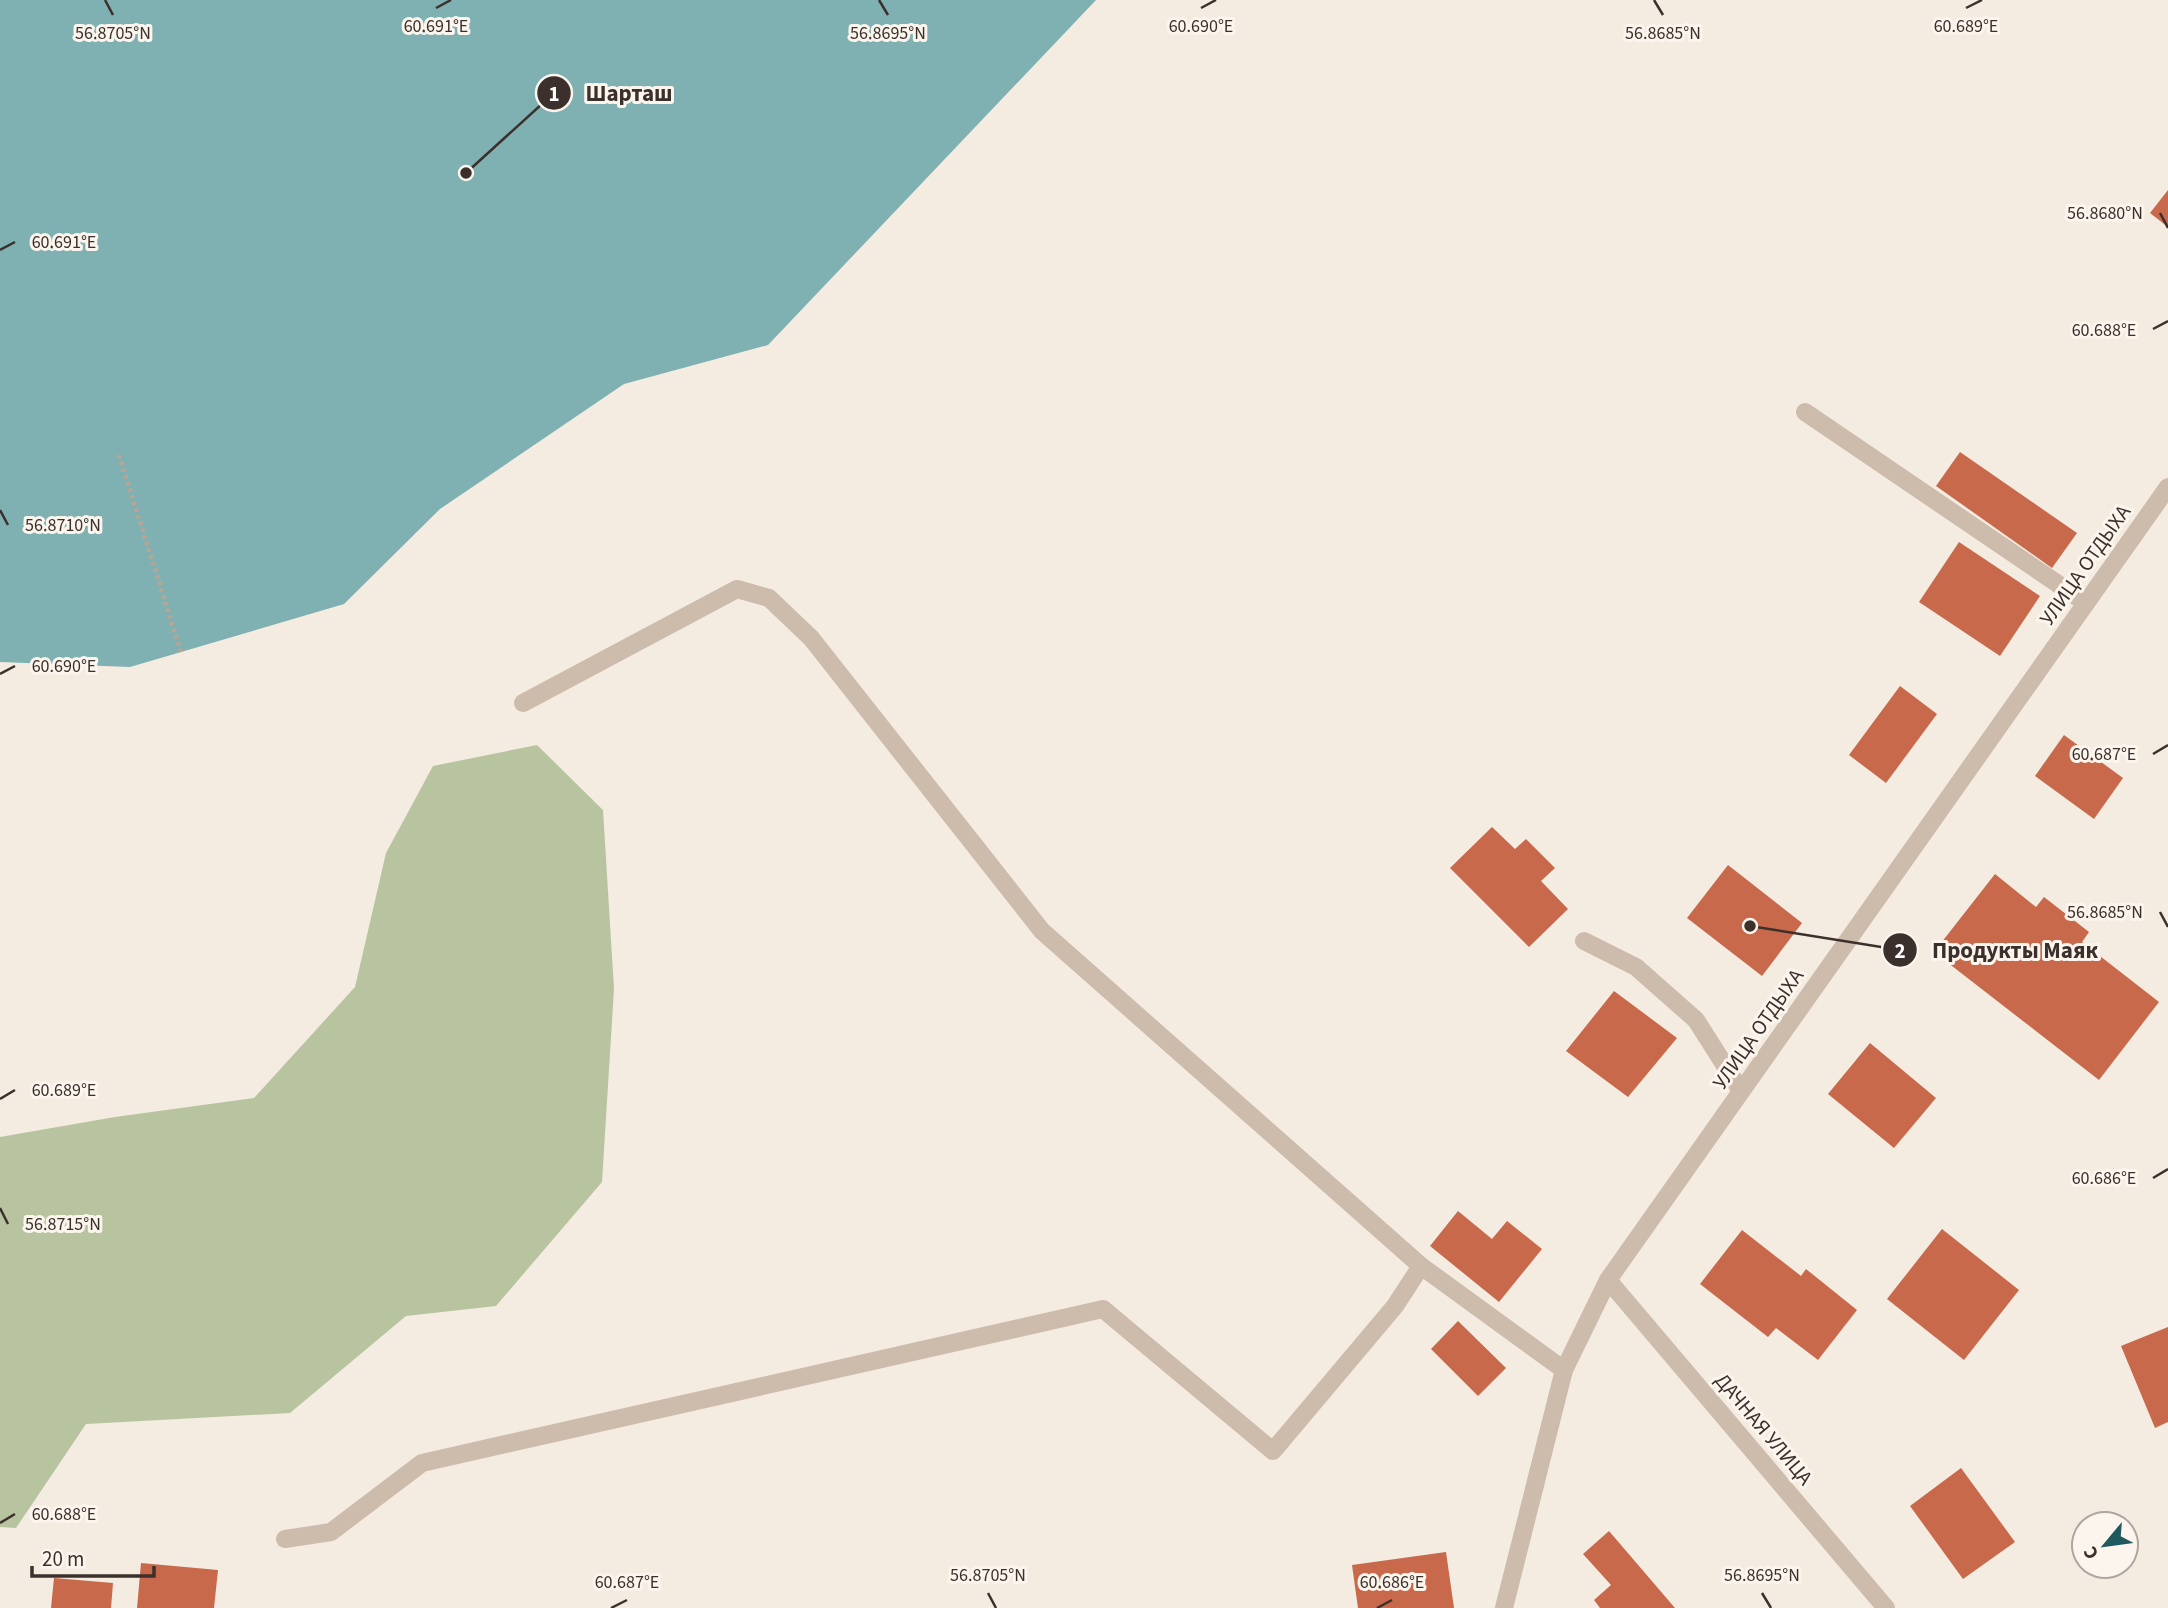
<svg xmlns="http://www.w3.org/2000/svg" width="2168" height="1608" font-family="'Source Sans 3',sans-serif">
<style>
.green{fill:#b8c4a0}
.water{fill:#7fb0b2}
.building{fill:#c8694b}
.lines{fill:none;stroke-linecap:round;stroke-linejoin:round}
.path{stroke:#b9a596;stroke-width:4.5;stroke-dasharray:3.5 3.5;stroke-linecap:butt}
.lane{stroke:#cdbbac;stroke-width:18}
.street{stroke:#cdbbac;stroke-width:18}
.ticks{fill:none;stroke:#3b302b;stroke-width:2.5}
.labels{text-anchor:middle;stroke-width:6;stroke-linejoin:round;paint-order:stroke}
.street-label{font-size:21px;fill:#3b302b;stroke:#fbf5ee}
.ticks-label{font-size:18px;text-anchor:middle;fill:#3b302b;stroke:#fbf5ee;stroke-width:6;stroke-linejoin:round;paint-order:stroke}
.leader{fill:none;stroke:#3b302b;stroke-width:2.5}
.callout-dot{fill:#3b302b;stroke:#fbf5ee;stroke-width:2.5}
.mark-label{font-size:21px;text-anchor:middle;font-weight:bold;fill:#fff}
.callout-label{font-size:23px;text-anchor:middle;font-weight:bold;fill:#3b302b;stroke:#fbf5ee;stroke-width:6;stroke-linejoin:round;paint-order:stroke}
</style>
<rect width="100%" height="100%" fill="#f4ebe1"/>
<path class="green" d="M 537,745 L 603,810 L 614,989 L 602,1182 L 496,1306 L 406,1316 L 290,1413 L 86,1424 L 16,1528 L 0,1527 L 0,1137 L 115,1117 L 254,1098 L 355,987 L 386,853 L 433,766 Z"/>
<path class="water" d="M 0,0 L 1096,0 L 768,345 L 624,384 L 440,509 L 344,604 L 130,667 L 0,662 Z"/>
<path class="building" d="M 2168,190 L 2168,227 L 2150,213 Z
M 1960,452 L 2077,533 L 2052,568 L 1936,486 Z
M 1959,542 L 2040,596 L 2000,656 L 1919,602 Z
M 1900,686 L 1937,714 L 1886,783 L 1849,755 Z
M 2064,735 L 2123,778 L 2094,819 L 2035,776 Z
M 1492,827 L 1515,849 L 1526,839 L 1555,868 L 1541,881 L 1568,909 L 1529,947 L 1450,868 Z
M 1728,865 L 1802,923 L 1762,976 L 1687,918 Z
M 1995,874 L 2036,907 L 2044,897 L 2089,932 L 2082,942 L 2159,1002 L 2099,1080 L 1934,952 Z
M 1614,991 L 1677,1038 L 1628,1097 L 1566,1051 Z
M 1870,1043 L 1936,1098 L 1894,1148 L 1828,1094 Z
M 1458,1211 L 1492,1239 L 1507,1221 L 1542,1249 L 1499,1302 L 1430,1246 Z
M 1942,1229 L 2019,1290 L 1964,1360 L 1887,1299 Z
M 1742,1230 L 1801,1276 L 1806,1269 L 1857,1310 L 1818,1360 L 1776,1328 L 1768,1337 L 1700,1284 Z
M 1458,1321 L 1506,1368 L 1478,1396 L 1431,1349 Z
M 2168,1327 L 2168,1422 L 2155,1428 L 2121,1346 Z
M 1961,1468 L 2015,1542 L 1963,1579 L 1910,1506 Z
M 1609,1531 L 1675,1608 L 1600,1608 L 1594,1600 L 1611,1585 L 1583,1554 Z
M 1446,1552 L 1454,1608 L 1358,1608 L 1352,1565 Z
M 141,1563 L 218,1570 L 214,1608 L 137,1608 Z
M 54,1578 L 113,1583 L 111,1608 L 51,1608 Z"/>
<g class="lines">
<path class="path" d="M 119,455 L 181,652"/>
<path class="lane" d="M 1805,412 L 2086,603
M 523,703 L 737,589 L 769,598 L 811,638 L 1042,931 L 1421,1266 L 1564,1370
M 1584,941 L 1636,967 L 1696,1020 L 1741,1091
M 285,1539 L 331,1532 L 422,1463 L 1103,1309 L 1273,1451 L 1395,1306 L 1421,1266"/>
<path class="street" d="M 1608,1280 L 1886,1608
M 1504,1608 L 1564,1370 L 1608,1280 L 2168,487"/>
</g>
<path class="ticks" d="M 105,0 L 113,15M 879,0 L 888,15M 1654,0 L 1663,15M 436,8 L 451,0M 1201,8 L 1216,0M 1966,8 L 1982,0M 2160,213 L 2168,228M 0,250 L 15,242M 2153,329 L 2168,321M 0,510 L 8,525M 0,674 L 15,666M 2153,754 L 2168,745M 2160,912 L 2168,927M 0,1099 L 15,1090M 2153,1178 L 2168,1169M 0,1208 L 8,1224M 0,1523 L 15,1514M 988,1593 L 996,1608M 1762,1593 L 1771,1608M 611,1608 L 627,1600M 1377,1608 L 1392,1600"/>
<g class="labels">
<g class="street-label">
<text transform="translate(2085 565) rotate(-55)" y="7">УЛИЦА ОТДЫХА</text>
<text transform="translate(1758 1029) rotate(-55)" y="7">УЛИЦА ОТДЫХА</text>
<text transform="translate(1764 1429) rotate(50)" y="7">ДАЧНАЯ УЛИЦА</text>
</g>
</g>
<g class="ticks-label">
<text x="436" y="32">60.691°E</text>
<text x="1201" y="32">60.690°E</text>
<text x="1966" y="32">60.689°E</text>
<text x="113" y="39">56.8705°N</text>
<text x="888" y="39">56.8695°N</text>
<text x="1663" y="39">56.8685°N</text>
<text x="2105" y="219">56.8680°N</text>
<text x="64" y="248">60.691°E</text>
<text x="2104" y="336">60.688°E</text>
<text x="63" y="531">56.8710°N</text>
<text x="64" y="672">60.690°E</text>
<text x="2104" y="760">60.687°E</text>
<text x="2105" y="918">56.8685°N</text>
<text x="64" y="1096">60.689°E</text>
<text x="2104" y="1184">60.686°E</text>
<text x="63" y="1230">56.8715°N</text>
<text x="64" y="1520">60.688°E</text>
<text x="988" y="1581">56.8705°N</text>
<text x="1762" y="1581">56.8695°N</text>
<text x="627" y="1588">60.687°E</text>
<text x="1392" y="1588">60.686°E</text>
</g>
<path class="leader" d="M466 173L554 93M1750 926L1900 950"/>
<g class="callout-dot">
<circle cx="466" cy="173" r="7"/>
<circle cx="1750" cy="926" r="7"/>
<circle cx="554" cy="93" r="18"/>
<circle cx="1900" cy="950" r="18"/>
</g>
<g class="mark-label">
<text x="554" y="101">1</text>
<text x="1900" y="958">2</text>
</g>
<g class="callout-label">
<text x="629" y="101">Шарташ</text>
<text x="2015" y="958">Продукты Маяк</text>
</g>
<g transform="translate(2105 1545) rotate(241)"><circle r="33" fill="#fbf5ee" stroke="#aea6a0" stroke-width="2"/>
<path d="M0-5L12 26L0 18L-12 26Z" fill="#1f5a5e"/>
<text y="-10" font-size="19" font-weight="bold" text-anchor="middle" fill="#3b302b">С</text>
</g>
<path d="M32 1566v10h122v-10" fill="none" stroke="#3b302b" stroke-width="3.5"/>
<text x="42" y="1566" font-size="21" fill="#3b302b" stroke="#fbf5ee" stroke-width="5" paint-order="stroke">20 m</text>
</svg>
